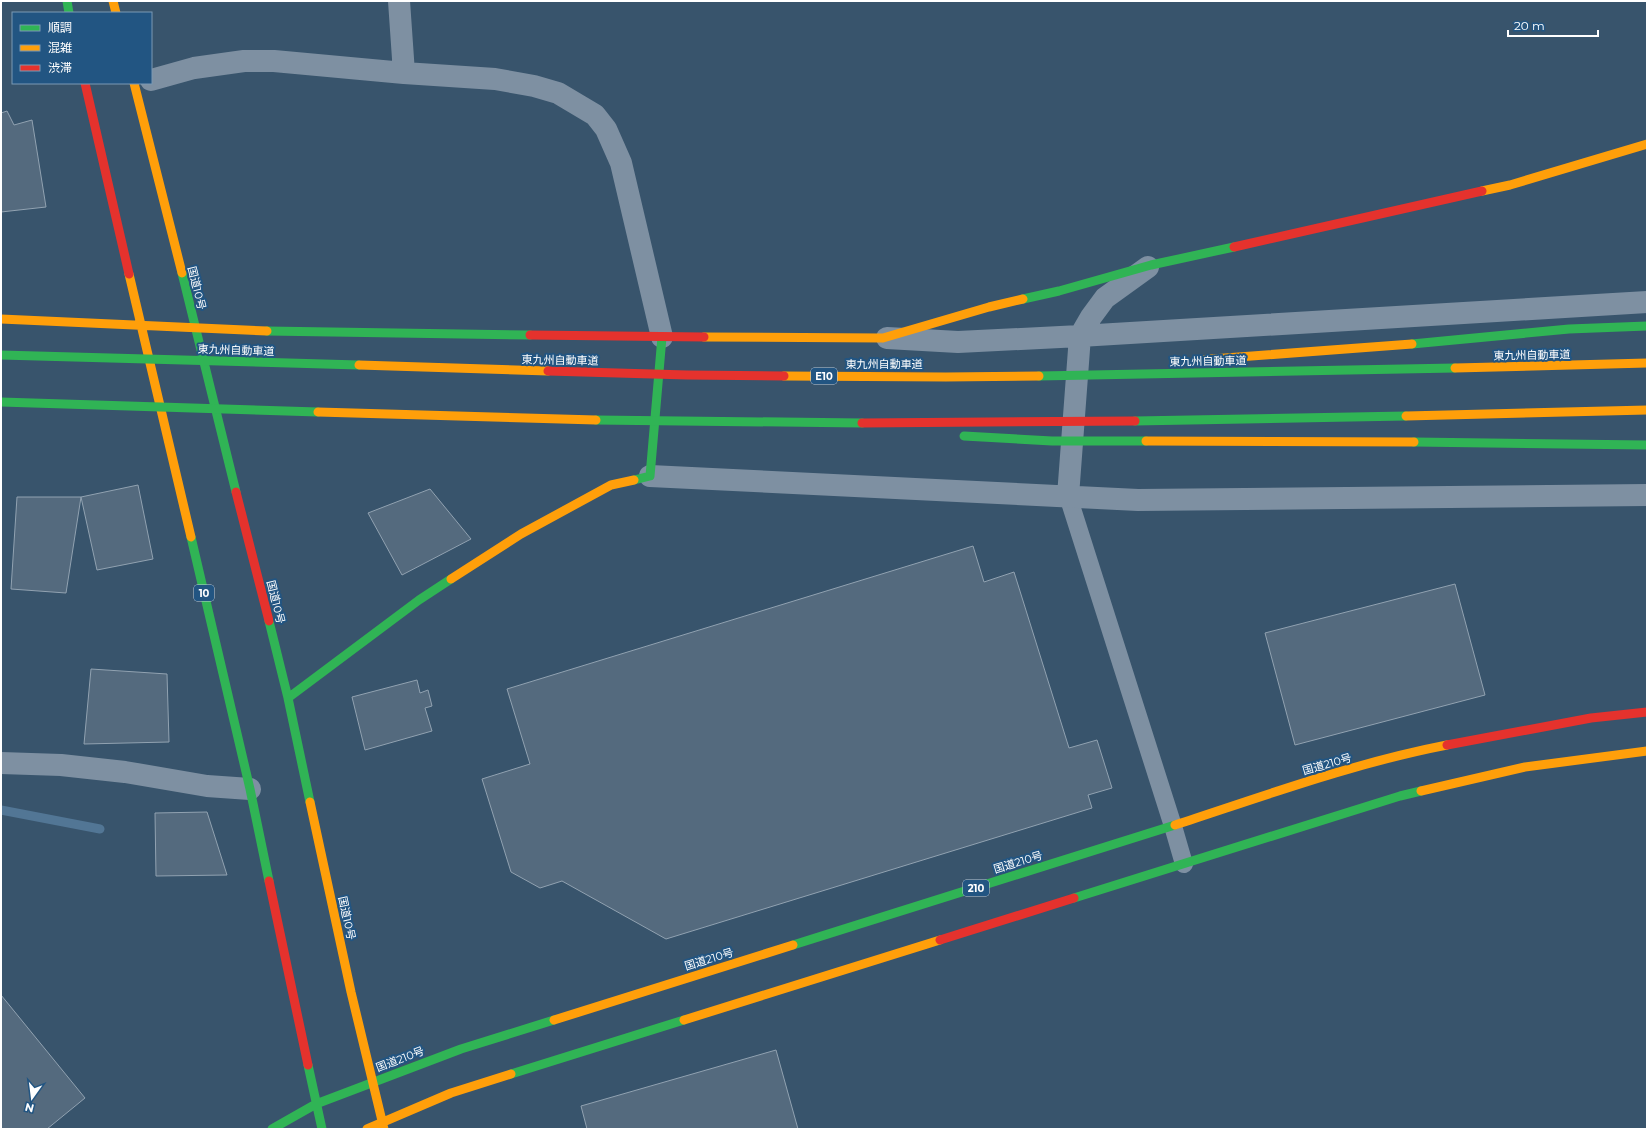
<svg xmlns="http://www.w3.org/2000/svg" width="1648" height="1130" font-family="Montserrat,'Noto Sans JP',sans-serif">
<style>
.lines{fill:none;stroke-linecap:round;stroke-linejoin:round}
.stream{stroke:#527695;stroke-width:9}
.building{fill:#546a7e;stroke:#91a2b1}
.lane{stroke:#7e90a2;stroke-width:18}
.street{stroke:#7e90a2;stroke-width:22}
.fast{stroke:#30b455;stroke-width:9}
.slow{stroke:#ff9f0a;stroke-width:9}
.jam{stroke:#e5322d;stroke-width:9}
.fast-bridge{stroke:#30b455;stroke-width:9}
.slow-bridge{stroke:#ff9f0a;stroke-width:9}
.jam-bridge{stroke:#e5322d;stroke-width:9}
.labels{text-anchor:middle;stroke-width:4;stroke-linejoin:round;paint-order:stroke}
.shield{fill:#225582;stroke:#bdccda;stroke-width:1}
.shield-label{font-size:10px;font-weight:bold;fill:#fff}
.street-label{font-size:11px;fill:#fff;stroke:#225582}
</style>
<rect width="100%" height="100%" fill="#38546c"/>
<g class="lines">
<path class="stream" d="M 1,810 L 100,829"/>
</g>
<path class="building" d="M 7,111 L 14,125 L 32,120 L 46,207 L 1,212 L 1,113 Z
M 138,485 L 153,559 L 97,570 L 81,497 Z
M 430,489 L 471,539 L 402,575 L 368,513 Z
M 17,497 L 81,497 L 66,593 L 11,589 Z
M 973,546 L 984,582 L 1014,572 L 1069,748 L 1097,740 L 1112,788 L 1088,795 L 1092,808 L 666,939 L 562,881 L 540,888 L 511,872 L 482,779 L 530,764 L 507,689 Z
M 1455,584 L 1485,695 L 1295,745 L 1265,633 Z
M 91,669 L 167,674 L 169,742 L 84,744 Z
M 417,680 L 420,693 L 428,690 L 432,706 L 425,708 L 432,731 L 365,750 L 352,697 Z
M 207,812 L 227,875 L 156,876 L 155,813 Z
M 1,995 L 85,1098 L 47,1129 L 1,1129 Z
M 776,1050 L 798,1129 L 587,1129 L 581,1106 Z"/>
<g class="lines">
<path class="lane" d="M 1068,496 L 1173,826 L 1184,864"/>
<path class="street" d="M 399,1 L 404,73
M 151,80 L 194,68 L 244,61 L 274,61 L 404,73 L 495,79 L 534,86 L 558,93 L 595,115 L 606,129 L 621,163 L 662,337
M 887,338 L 958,342 L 1080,336 L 1647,302
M 650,476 L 1138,500 L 1647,495
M 1068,496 L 1080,336 L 1091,317 L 1105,298 L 1148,267
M 1,763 L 61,765 L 125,772 L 207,786 L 250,789"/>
<path class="fast" d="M 67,1 L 69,13
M 182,273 L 236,492
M 1023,299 L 1059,291 L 1151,265 L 1234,247
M 267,331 L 530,335
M 634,480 L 650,476 L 662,337
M 191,537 L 250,789 L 269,881
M 269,621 L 288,698 L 310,802
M 288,698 L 419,600 L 451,579
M 1074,898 L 1400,796 L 1421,791
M 793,945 L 1175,825
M 308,1065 L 322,1129
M 511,1074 L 684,1020
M 316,1104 L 461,1049 L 554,1020
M 272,1129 L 316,1104"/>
<path class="slow" d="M 113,1 L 116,13
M 134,83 L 182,273
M 1482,191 L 1510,185 L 1647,144
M 129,274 L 191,537
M 1,319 L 267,331
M 704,337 L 883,338 L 989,307 L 1023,299
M 451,579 L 521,534 L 611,485 L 634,480
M 1421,791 L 1525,767 L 1647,751
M 310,802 L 351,992 L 384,1129
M 1175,825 C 1264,796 1354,763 1447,745
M 554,1020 L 793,945
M 684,1020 L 940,940
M 367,1129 L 451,1093 L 511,1074"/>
<path class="jam" d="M 85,83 L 129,274
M 1234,247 L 1482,191
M 530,335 L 704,337
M 236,492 L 269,621
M 1447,745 L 1591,718 L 1647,712
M 269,881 L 308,1065
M 940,940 L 1074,898"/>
<path class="fast-bridge" d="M 1412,344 L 1569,329 L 1647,326
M 1,355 L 359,365
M 1039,376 L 1455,368
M 1,402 L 318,412
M 596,420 L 862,423
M 1135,421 L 1406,416
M 964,436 L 1052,441 L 1146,441
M 1414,442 L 1647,445"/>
<path class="slow-bridge" d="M 1198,360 L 1412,344
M 359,365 L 548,371
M 1455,368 L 1647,363
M 784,376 L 946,377 L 1039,376
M 318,412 L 596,420
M 1406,416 L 1647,410
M 1146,441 L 1414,442"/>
<path class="jam-bridge" d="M 548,371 L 687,375 L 784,376
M 862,423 L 1135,421"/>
</g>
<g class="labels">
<g class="shield">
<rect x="811" y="368" width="26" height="16" rx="3"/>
<rect x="194" y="585" width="20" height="16" rx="3"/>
<rect x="963" y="880" width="26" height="16" rx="3"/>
</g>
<g class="shield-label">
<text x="824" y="380">E10</text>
<text x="204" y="597">10</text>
<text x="976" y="892">210</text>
</g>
<g class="street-label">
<text transform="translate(197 288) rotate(76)" y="4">国道10号</text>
<text transform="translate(236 350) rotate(2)" y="4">東九州自動車道</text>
<text transform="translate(1532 355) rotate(-1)" y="4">東九州自動車道</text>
<text transform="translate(560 360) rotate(1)" y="4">東九州自動車道</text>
<text transform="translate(1208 361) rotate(-1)" y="4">東九州自動車道</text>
<text x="884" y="368">東九州自動車道</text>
<text transform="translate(276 602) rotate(76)" y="4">国道10号</text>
<text transform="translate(1327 764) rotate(-16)" y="4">国道210号</text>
<text transform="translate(1018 862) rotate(-17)" y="4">国道210号</text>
<text transform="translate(347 918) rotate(78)" y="4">国道10号</text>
<text transform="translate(709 959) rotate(-17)" y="4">国道210号</text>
<text transform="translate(400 1059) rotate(-21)" y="4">国道210号</text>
</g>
</g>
<rect width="1648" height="1130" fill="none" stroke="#ffffff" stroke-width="4"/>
<rect x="12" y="12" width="140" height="72" fill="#225582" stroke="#7a99b4"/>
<rect x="20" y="25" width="20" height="6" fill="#30b455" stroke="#7a99b4"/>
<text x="48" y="32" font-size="12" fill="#ffffff">順調</text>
<rect x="20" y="45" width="20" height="6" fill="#ff9f0a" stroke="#7a99b4"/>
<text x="48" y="52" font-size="12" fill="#ffffff">混雑</text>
<rect x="20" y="65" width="20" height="6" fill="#e5322d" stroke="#7a99b4"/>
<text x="48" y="72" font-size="12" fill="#ffffff">渋滞</text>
<g transform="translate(32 1098) rotate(194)" stroke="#225582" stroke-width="3" paint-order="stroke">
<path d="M0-3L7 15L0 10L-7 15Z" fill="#ffffff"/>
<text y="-6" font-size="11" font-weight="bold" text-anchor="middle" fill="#ffffff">N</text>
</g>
<path d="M1508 30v6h90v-6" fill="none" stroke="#ffffff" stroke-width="2"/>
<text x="1514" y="30" font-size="12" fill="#ffffff" stroke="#225582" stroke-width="3" paint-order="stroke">20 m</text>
</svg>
